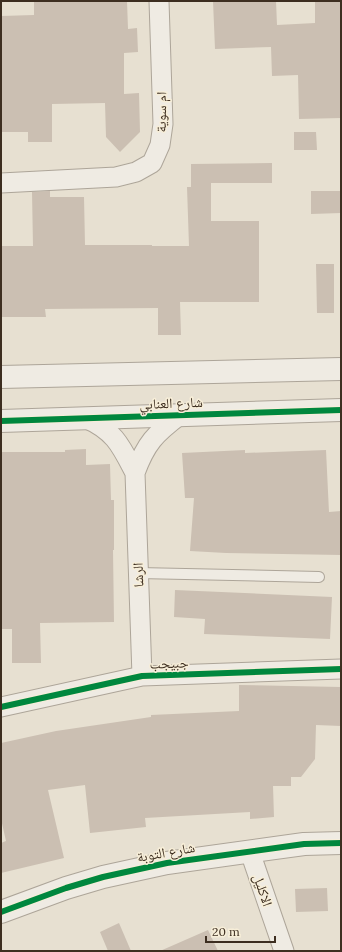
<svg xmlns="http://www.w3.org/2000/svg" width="342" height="952" font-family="Lora,'Noto Naskh Arabic',serif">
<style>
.building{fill:#cbbfb2}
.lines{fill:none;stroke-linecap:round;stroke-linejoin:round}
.service-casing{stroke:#ada599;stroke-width:12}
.minor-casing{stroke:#ada599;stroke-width:21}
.tertiary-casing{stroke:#ada599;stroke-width:24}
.service{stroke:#efebe3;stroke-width:10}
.minor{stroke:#efebe3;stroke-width:19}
.tertiary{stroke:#efebe3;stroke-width:22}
.cycleway-casing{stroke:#f7eed8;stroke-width:8}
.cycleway{stroke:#00873e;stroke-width:6}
.labels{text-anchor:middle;stroke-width:3;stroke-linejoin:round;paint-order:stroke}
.street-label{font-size:14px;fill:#3d2e20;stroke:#f7eed8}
</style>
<rect width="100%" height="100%" fill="#e7e0d1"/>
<path class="building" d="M 34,1 L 127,1 L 128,29 L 137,28 L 138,52 L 124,53 L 124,94 L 139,93 L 140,132 L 120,152 L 106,137 L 105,103 L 52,104 L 52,142 L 28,142 L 28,132 L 1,132 L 1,16 L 34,15 Z
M 213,1 L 276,1 L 277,25 L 315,23 L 315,1 L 341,1 L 341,118 L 299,119 L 298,75 L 272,76 L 271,47 L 215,49 Z
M 294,132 L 316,132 L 317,150 L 294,150 Z
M 272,163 L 272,183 L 211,183 L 211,221 L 259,221 L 259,302 L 180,302 L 181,335 L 158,335 L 158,308 L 45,309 L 46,317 L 1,317 L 1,246 L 33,246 L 32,192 L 50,191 L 50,197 L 84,197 L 85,245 L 152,245 L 152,246 L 189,246 L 187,187 L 191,187 L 191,164 Z
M 311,191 L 341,191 L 341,213 L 311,214 Z
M 316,264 L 334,264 L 334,313 L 317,313 Z
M 86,449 L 86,465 L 110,464 L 111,500 L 114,500 L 114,550 L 113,550 L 114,622 L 40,623 L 41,663 L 12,663 L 12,629 L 1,629 L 1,452 L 65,452 L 65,450 Z
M 245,450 L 245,453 L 326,450 L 329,512 L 341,511 L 341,555 L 226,553 L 190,551 L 194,498 L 185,498 L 182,453 Z
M 175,590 L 332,597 L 330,639 L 204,634 L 205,619 L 174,617 Z
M 239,685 L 341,687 L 341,726 L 316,725 L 315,759 L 301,777 L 291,777 L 291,786 L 273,786 L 274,817 L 250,819 L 250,812 L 145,818 L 146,827 L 90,833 L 85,785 L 48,790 L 64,858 L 1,873 L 1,843 L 6,841 L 1,819 L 1,743 L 56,731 L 151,717 L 151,715 L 239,711 Z
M 327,888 L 328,911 L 296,912 L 295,889 Z
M 119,923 L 131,951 L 108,951 L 100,932 Z
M 208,930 L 218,951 L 160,951 Z"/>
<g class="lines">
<defs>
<path id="service" d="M 138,573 L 319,577"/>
<path id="minor" d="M 1,183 L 116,177 L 136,172 L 152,163 L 160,145 L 163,124 L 159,1
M 85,418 C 115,431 121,446 135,473
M 142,676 L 135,473 C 146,443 155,434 180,415
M 1,707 L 142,676 L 341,669
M 250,852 L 284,951"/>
<path id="tertiary" d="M 1,377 L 341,369
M 1,421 L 341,410
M 1,912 L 66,888 L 103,877 L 167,863 L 304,844 L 341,843"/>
</defs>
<use href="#service" class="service-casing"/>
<use href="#minor" class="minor-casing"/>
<use href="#tertiary" class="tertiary-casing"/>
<use href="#service" class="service"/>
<use href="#minor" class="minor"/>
<use href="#tertiary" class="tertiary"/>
<defs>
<path id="cycleway" d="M 1,421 L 341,410
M 1,707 L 142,676 L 341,669
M 1,912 L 66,888 L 103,877 L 167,863 L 304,844 L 341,843"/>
</defs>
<use href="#cycleway" class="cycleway-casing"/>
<use href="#cycleway" class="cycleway"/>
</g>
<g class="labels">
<g class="street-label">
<text transform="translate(161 112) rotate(-89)" y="5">ام سوية</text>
<text transform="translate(171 403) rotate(-2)" y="5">شارع العنابي</text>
<text transform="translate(138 575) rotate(-92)" y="5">الرشا</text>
<text transform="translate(169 663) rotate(-2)" y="5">جبيجب</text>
<text transform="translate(166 852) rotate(-10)" y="5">شارع التوبة</text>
<text transform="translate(263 890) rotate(71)" y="5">الاكليل</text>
</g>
</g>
<rect width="342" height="952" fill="none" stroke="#3d2e20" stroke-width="4"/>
<path d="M206 936v6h69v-6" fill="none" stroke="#3d2e20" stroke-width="2"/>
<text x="212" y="936" font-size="12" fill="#3d2e20" stroke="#f7eed8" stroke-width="3" paint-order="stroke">20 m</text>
</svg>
